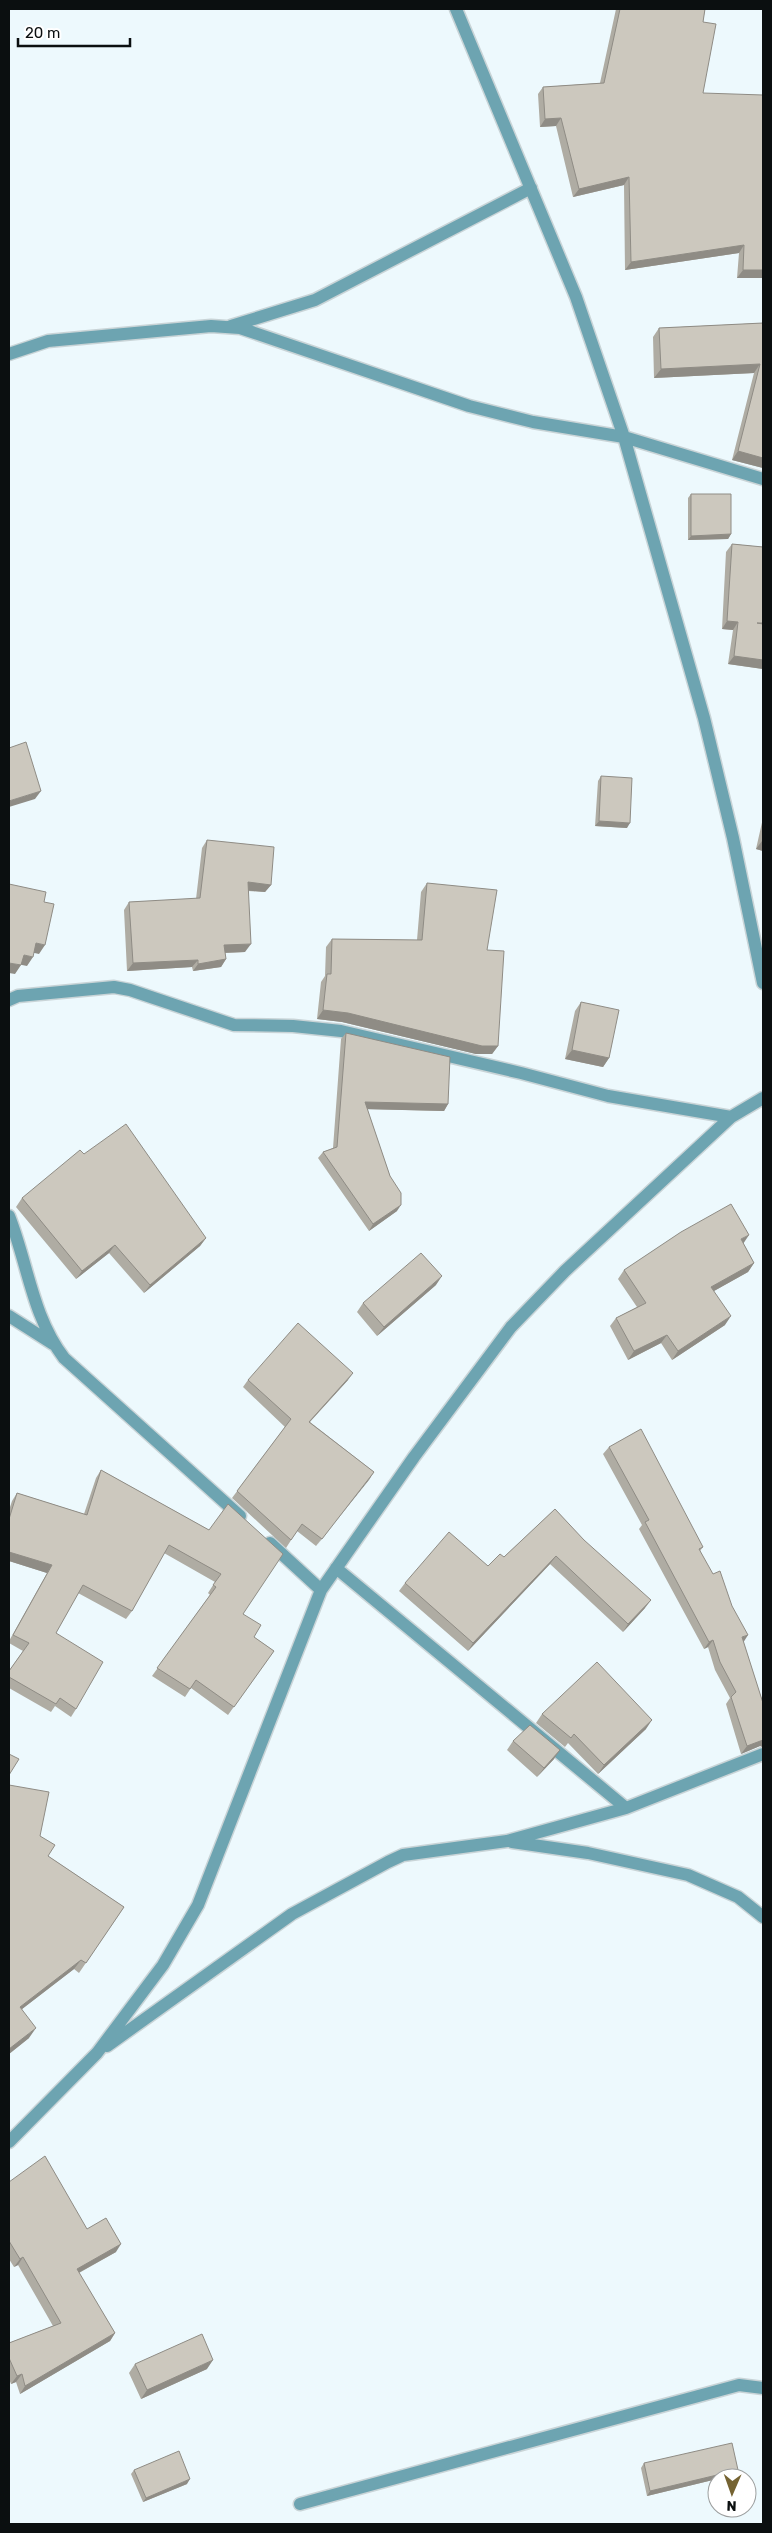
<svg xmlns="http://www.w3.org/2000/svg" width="772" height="2533" font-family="Rubik,sans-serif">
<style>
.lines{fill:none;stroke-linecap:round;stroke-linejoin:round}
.minor-casing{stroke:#c9d4d7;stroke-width:15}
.minor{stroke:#6da4b1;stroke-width:12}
.wall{fill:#afaca3}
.shaded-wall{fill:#8f8c85}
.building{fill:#ccc8be;stroke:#8f8c85}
</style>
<rect width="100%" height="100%" fill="#edf9fd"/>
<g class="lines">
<defs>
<path id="minor" d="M 456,9 L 576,297 L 624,437 L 704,718 L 733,838 L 763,983
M 231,326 L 315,300 L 531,188
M 9,354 L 48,341 L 211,326 L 240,328 L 469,406 L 533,422 L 624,437 L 763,479
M 9,1000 L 18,996 L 114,987 L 130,990 L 234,1025 L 293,1026 L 341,1031 L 521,1073 L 608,1096 L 731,1117
M 9,1216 C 28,1264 32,1316 64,1358 L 240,1516
M 9,1316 L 53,1344
M 270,1543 L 321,1590
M 336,1568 L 626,1808
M 512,1842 L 588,1853 L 688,1875 L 738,1897 L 763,1917
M 107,2046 L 292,1914 L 388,1862 L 403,1855 L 507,1841 L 626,1808 L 763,1754
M 9,2142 L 97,2053 L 163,1965 L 198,1905 L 321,1590 L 414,1457 L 511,1327 L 565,1271 L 731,1117 L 763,1098
M 300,2504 L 739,2385 L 763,2388"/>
</defs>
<use href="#minor" class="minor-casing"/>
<use href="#minor" class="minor"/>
</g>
<path class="wall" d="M 616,9 L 705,9 L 703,22 L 703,93 L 763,278 L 737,278 L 739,253 L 625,270 L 624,185 L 573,197 L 556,126 L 540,127 L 538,94 L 543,87 L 600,83 Z
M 763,323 L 763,468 L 732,460 L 754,373 L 654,378 L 653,337 L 659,328 Z
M 691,494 L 731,534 L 728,539 L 688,540 L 688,498 Z
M 732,544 L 763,547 L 763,669 L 728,664 L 733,630 L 722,629 L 726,552 Z
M 601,776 L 627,828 L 595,826 L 598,781 Z
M 763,818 L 763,851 L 756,849 Z
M 207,840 L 271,885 L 265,892 L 248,891 L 245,952 L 225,953 L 226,959 L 221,967 L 193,971 L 192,967 L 127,971 L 124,910 L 129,902 L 196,899 L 202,848 Z
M 427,883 L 487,950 L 498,1046 L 492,1054 L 476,1054 L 342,1022 L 317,1019 L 321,982 L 325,976 L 326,947 L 332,939 L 417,940 L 421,892 Z
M 581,1002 L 609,1058 L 603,1067 L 565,1059 L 575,1011 Z
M 346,1033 L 448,1104 L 444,1111 L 367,1109 L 390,1176 L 397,1211 L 369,1231 L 318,1158 L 323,1152 L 333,1148 L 341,1039 Z
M 84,1154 L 206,1238 L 200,1246 L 144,1293 L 109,1253 L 76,1279 L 16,1207 L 22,1198 Z
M 743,1243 L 754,1263 L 748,1272 L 714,1291 L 725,1325 L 672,1360 L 661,1343 L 628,1360 L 610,1326 L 616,1318 L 637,1307 L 618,1279 L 624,1270 Z
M 436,1285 L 377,1336 L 357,1312 L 363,1303 Z
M 248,1380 L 348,1380 L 310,1422 L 374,1472 L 316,1546 L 297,1531 L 286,1548 L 232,1498 L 285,1427 L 243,1387 Z
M 609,1447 L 703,1547 L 700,1551 L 743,1642 L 763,1703 L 763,1747 L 760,1746 L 741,1754 L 726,1704 L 730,1698 L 715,1670 L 708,1647 L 704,1649 L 639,1529 L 642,1525 L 603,1454 Z
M 101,1470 L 209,1530 L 243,1614 L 254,1637 L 274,1651 L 228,1715 L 191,1688 L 185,1697 L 152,1676 L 210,1595 L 208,1593 L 215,1582 L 164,1553 L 132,1611 L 126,1619 L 78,1593 L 56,1633 L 76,1709 L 71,1717 L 55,1706 L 51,1712 L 9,1688 L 9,1671 L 23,1651 L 9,1643 L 9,1641 L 47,1573 L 9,1561 L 9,1510 L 12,1501 L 17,1493 L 84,1514 L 96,1478 Z
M 555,1509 L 645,1608 L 623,1632 L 550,1564 L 468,1651 L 399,1591 L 405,1583 L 488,1566 L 504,1557 Z
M 542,1714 L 646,1729 L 598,1774 L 568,1743 L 565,1747 L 536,1723 Z
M 513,1741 L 554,1759 L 537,1777 L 507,1750 Z
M 9,1785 L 40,1836 L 48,1856 L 124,1907 L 79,1973 L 74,1969 L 22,2009 L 29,2038 L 9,2054 Z
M 9,2182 L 87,2229 L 116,2252 L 79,2273 L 115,2333 L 110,2341 L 20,2394 L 16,2382 L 11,2384 L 9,2379 L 9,2343 L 53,2326 L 18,2265 L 14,2267 L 9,2259 Z
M 135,2364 L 207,2369 L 141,2399 L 129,2373 Z
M 644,2463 L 735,2475 L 721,2478 L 717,2478 L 717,2479 L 647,2496 L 641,2468 Z
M 134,2470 L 187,2484 L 143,2502 L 131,2474 Z"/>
<path class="shaded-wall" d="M 561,118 L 556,126 L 540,127 L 545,119 Z
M 629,177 L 624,185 L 573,197 L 579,189 Z
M 744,245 L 739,253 L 625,270 L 631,262 Z
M 743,270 L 763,270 L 763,278 L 737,278 Z
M 760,364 L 754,373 L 654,378 L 661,369 Z
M 738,451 L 763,458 L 763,468 L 732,460 Z
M 731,534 L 728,539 L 688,540 L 691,536 Z
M 727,621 L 738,622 L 733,630 L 722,629 Z
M 734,656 L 763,660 L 763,669 L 728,664 Z
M 41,791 L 35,799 L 9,807 L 9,801 Z
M 599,821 L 630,823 L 627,828 L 595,826 Z
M 762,841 L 763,842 L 763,851 L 756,849 Z
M 248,882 L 271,885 L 265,892 L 242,890 Z
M 36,943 L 45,945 L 39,954 L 30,952 Z
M 251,944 L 245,952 L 219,953 L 224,945 Z
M 24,955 L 33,957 L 27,966 L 17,964 Z
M 226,959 L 221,967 L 193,971 L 198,964 Z
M 198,960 L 192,967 L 127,971 L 133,963 Z
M 9,963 L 21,965 L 15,974 L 9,973 Z
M 323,1010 L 348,1013 L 498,1046 L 492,1054 L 476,1054 L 342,1022 L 317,1019 Z
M 572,1050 L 609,1058 L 603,1067 L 565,1059 Z
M 365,1102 L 448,1104 L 444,1111 L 360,1109 Z
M 401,1205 L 397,1211 L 369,1231 L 373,1224 Z
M 749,1235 L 743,1244 L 741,1239 Z
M 206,1238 L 200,1246 L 144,1293 L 150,1285 Z
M 115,1245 L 109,1253 L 76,1279 L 82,1271 Z
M 754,1263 L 748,1272 L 705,1296 L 711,1287 Z
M 442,1276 L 436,1285 L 377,1336 L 384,1327 Z
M 731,1316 L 725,1325 L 672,1360 L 678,1351 Z
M 667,1335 L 661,1343 L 628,1360 L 634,1351 Z
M 353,1373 L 348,1380 L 303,1429 L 309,1422 Z
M 374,1472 L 369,1480 L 316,1546 L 322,1539 Z
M 9,1552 L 52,1565 L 47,1573 L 9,1561 Z
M 556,1556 L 550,1564 L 468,1651 L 473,1643 Z
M 651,1600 L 645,1608 L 623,1632 L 628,1624 Z
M 748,1635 L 743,1643 L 742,1637 Z
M 713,1640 L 708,1647 L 704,1649 L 709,1642 Z
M 652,1720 L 646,1729 L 598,1774 L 604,1765 Z
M 763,1740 L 763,1747 L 760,1746 L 741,1754 L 747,1746 Z
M 560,1750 L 554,1759 L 537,1777 L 544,1768 Z
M 81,1960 L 74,1969 L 13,2016 L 20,2007 Z
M 36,2028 L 29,2038 L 9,2054 L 9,2049 Z
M 121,2244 L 116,2252 L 71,2277 L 77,2269 Z
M 23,2257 L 18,2265 L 14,2267 L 20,2259 Z
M 115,2333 L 110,2341 L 20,2394 L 25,2386 Z
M 213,2360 L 207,2369 L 141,2399 L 147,2390 Z
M 22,2374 L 16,2382 L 11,2384 L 17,2376 Z
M 738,2470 L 735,2475 L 721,2478 L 717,2478 L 717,2479 L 647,2496 L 650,2491 Z
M 190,2479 L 187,2484 L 143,2502 L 146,2498 Z"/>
<path class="building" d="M 620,9 L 705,9 L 703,22 L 716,24 L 703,93 L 763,95 L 763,270 L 743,270 L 744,245 L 631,262 L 629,177 L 579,189 L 561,118 L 545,119 L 543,87 L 604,83 Z
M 763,323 L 763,458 L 738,451 L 760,364 L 661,369 L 659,328 Z
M 691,494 L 731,494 L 731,534 L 691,536 Z
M 732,544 L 763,547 L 763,623 L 757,623 L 763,624 L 763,660 L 734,656 L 738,622 L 727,621 Z
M 26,742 L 41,791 L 9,801 L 9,748 Z
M 601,776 L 632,778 L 630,823 L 599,821 Z
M 207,840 L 274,847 L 271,885 L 248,882 L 251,944 L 224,945 L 226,959 L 198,964 L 198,960 L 133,963 L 129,902 L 200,898 Z
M 427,883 L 497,890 L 487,950 L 504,951 L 498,1046 L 482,1046 L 348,1013 L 323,1010 L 327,974 L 331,974 L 332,939 L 422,940 Z
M 9,884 L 46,892 L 44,902 L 54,904 L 45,945 L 36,943 L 33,957 L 24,955 L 21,965 L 9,963 Z
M 581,1002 L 619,1010 L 609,1058 L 572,1050 Z
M 346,1033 L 450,1057 L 448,1104 L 365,1102 L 390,1176 L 401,1193 L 401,1205 L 373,1224 L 323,1152 L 337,1147 Z
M 126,1124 L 206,1238 L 150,1285 L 115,1245 L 82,1271 L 22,1198 L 80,1150 L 84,1154 Z
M 731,1204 L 749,1235 L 741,1239 L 754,1263 L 711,1287 L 731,1316 L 678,1351 L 667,1335 L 634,1351 L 616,1318 L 646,1303 L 624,1270 L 681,1232 Z
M 421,1253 L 442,1276 L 384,1327 L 363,1303 Z
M 298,1323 L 353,1373 L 309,1422 L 374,1472 L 322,1539 L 302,1524 L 291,1540 L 237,1491 L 291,1419 L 248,1380 Z
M 641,1429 L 703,1547 L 699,1549 L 713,1574 L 720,1571 L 732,1606 L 748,1635 L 742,1637 L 763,1703 L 763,1740 L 747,1746 L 731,1697 L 736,1692 L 720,1662 L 713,1640 L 709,1642 L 645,1522 L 649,1520 L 609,1447 Z
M 101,1470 L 209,1530 L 228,1504 L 283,1554 L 243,1614 L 261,1625 L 254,1637 L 274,1651 L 234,1707 L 196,1680 L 190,1689 L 157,1668 L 216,1587 L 213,1585 L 221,1574 L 169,1545 L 132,1611 L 83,1585 L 56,1633 L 103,1662 L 76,1709 L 60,1698 L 56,1704 L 9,1677 L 9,1671 L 29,1643 L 13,1635 L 52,1565 L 9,1552 L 9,1519 L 17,1493 L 87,1515 Z
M 555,1509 L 584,1540 L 651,1600 L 628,1624 L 556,1556 L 473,1643 L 405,1583 L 449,1532 L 488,1566 L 500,1554 L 504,1557 Z
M 597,1662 L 652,1720 L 604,1765 L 574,1734 L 571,1738 L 542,1714 Z
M 530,1725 L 560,1750 L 544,1768 L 513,1741 Z
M 9,1754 L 19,1759 L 9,1775 Z
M 9,1785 L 49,1792 L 40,1836 L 55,1845 L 48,1856 L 124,1907 L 86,1963 L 81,1960 L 20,2007 L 36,2028 L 9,2049 Z
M 45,2156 L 87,2229 L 106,2218 L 121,2244 L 77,2269 L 115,2333 L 25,2386 L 22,2374 L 17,2376 L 9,2358 L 9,2343 L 61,2323 L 23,2257 L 20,2259 L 9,2241 L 9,2182 Z
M 202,2334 L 213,2360 L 147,2390 L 135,2364 Z
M 732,2443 L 738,2470 L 650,2491 L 644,2463 Z
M 179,2451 L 190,2479 L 146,2498 L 134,2470 Z"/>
<rect width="772" height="2533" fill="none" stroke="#0b0f10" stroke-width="20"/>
<g transform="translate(732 2493) rotate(182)"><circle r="24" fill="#ffffff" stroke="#9d9f9f"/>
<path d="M0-4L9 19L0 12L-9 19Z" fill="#756332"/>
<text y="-8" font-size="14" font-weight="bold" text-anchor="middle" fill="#0b0f10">N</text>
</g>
<path d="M18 38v8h112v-8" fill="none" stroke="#0b0f10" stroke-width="2.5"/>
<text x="25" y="38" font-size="15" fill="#0b0f10" stroke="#ffffff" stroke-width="4" paint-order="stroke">20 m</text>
</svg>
